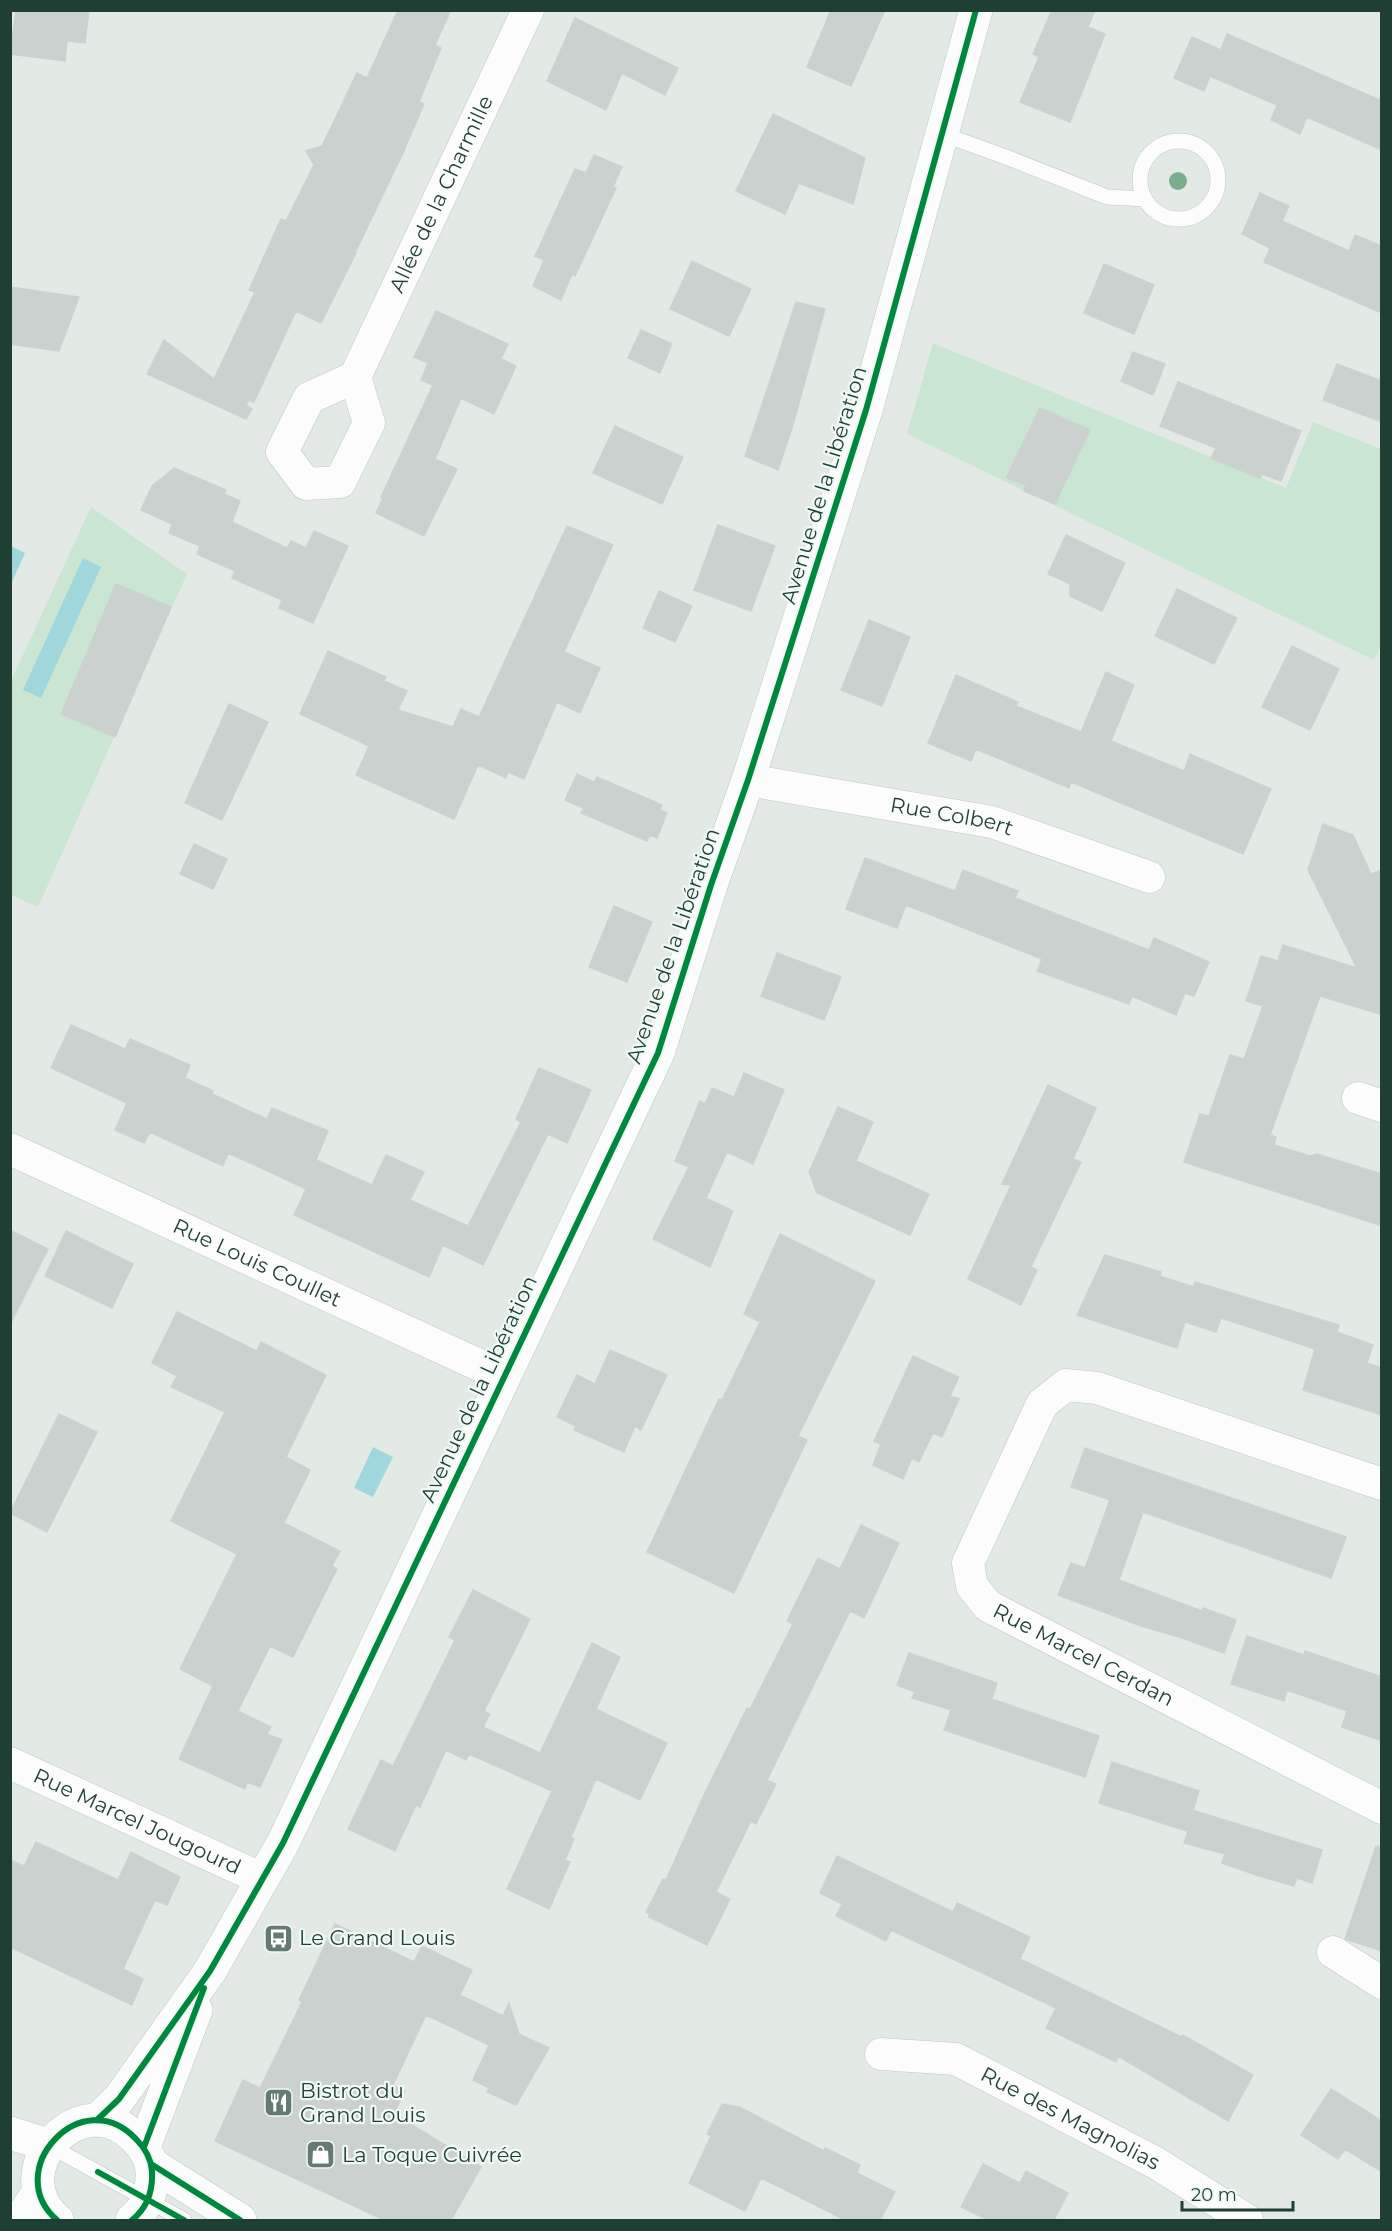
<svg xmlns="http://www.w3.org/2000/svg" width="1392" height="2231" font-family="Montserrat,sans-serif">
<style>
.green{fill:#cae5d1}
.water{fill:#9fd7dc}
.building{fill:#cad1ce;stroke:#ccd3cf;stroke-width:1.5}
.lines{fill:none;stroke-linecap:round;stroke-linejoin:round}
.lane-casing{stroke:#c0c7c3;stroke-width:16}
.street-casing{stroke:#c0c7c3;stroke-width:33}
.secondary-casing{stroke:#bec8c3;stroke-width:34}
.lane{stroke:#fbfcfb;stroke-width:15}
.street{stroke:#fbfcfb;stroke-width:32}
.secondary{stroke:#fbfcfb;stroke-width:33}
.cycleway-casing{stroke:#f1f9f4;stroke-width:10}
.cycleway{stroke:#00873e;stroke-width:6}
.tree{fill:#7aad8b}
.labels{text-anchor:middle;stroke-width:4.5;stroke-linejoin:round;paint-order:stroke}
.street-label{font-size:21px;fill:#1f3f35;stroke:#f1f9f4}
.poi-label{font-size:21px;fill:#1f3f35;stroke:#f1f9f4;text-anchor:start}
</style>
<rect width="100%" height="100%" fill="#e3eae6"/>
<path class="green" d="M 933,343 L 1286,488 L 1313,422 L 1381,449 L 1381,646 L 1374,660 L 907,434 Z
M 91,507 L 187,574 L 38,907 L 11,895 L 11,681 Z"/>
<path class="water" d="M 11,546 L 25,553 L 11,584 Z
M 83,558 L 101,567 L 41,698 L 23,690 Z
M 373,1447 L 393,1457 L 373,1497 L 354,1488 Z"/>
<path class="building" d="M 16,10 L 89,10 L 85,43 L 67,41 L 65,61 L 10,54 Z
M 398,10 L 451,10 L 435,45 L 441,48 L 419,102 L 424,104 L 403,153 L 355,253 L 356,253 L 321,323 L 296,311 L 254,402 L 249,400 L 246,405 L 252,409 L 246,419 L 147,374 L 164,340 L 214,379 L 255,292 L 249,290 L 281,219 L 286,221 L 314,165 L 306,151 L 322,146 L 357,73 L 367,78 Z
M 831,10 L 885,10 L 851,86 L 807,67 Z
M 1052,10 L 1095,10 L 1088,27 L 1105,34 L 1070,122 L 1020,102 L 1039,57 L 1033,54 Z
M 575,18 L 678,68 L 665,95 L 622,73 L 606,110 L 547,81 Z
M 1227,34 L 1382,101 L 1382,150 L 1307,117 L 1300,134 L 1271,120 L 1277,105 L 1210,76 L 1204,91 L 1174,78 L 1192,37 L 1221,50 Z
M 773,114 L 865,158 L 853,204 L 799,183 L 785,214 L 736,191 Z
M 594,155 L 622,167 L 613,187 L 616,188 L 575,276 L 572,274 L 561,300 L 533,286 L 544,260 L 535,256 L 575,169 L 586,173 Z
M 1260,193 L 1289,206 L 1282,221 L 1349,251 L 1355,235 L 1382,246 L 1382,313 L 1264,262 L 1270,248 L 1242,234 Z
M 692,261 L 751,289 L 729,336 L 670,309 Z
M 1104,264 L 1154,285 L 1134,334 L 1084,313 Z
M 10,287 L 79,297 L 59,351 L 10,344 Z
M 796,302 L 825,309 L 792,428 L 778,470 L 745,456 Z
M 436,311 L 508,344 L 501,359 L 516,366 L 494,414 L 461,398 L 435,459 L 457,469 L 424,536 L 376,513 L 383,498 L 381,497 L 433,385 L 421,380 L 428,363 L 414,357 Z
M 641,330 L 672,344 L 660,373 L 628,358 Z
M 1133,352 L 1165,364 L 1153,395 L 1121,381 Z
M 1337,364 L 1382,381 L 1382,422 L 1323,400 Z
M 1178,382 L 1301,431 L 1281,481 L 1262,474 L 1260,478 L 1211,458 L 1216,448 L 1160,426 Z
M 1040,408 L 1090,430 L 1055,504 L 1024,491 L 1026,485 L 1006,478 Z
M 615,426 L 683,457 L 662,504 L 593,473 Z
M 174,468 L 226,490 L 224,494 L 240,501 L 232,522 L 287,548 L 291,541 L 306,548 L 314,531 L 348,546 L 313,623 L 279,608 L 282,600 L 232,578 L 235,571 L 197,554 L 200,546 L 169,533 L 172,524 L 141,510 L 152,486 Z
M 718,525 L 775,546 L 751,611 L 694,590 Z
M 567,526 L 613,545 L 564,652 L 600,668 L 580,713 L 557,702 L 524,779 L 508,772 L 506,778 L 478,765 L 454,819 L 356,775 L 369,746 L 300,714 L 328,651 L 386,677 L 384,681 L 407,691 L 398,710 L 453,727 L 461,709 L 479,717 Z
M 1066,535 L 1125,563 L 1102,611 L 1070,596 L 1070,584 L 1048,574 Z
M 116,584 L 171,607 L 115,737 L 61,714 Z
M 1177,589 L 1237,618 L 1214,664 L 1155,636 Z
M 659,591 L 692,606 L 675,642 L 643,628 Z
M 869,620 L 910,637 L 882,706 L 841,690 Z
M 1292,646 L 1339,669 L 1310,730 L 1262,707 Z
M 1106,672 L 1134,685 L 1111,741 L 1184,771 L 1190,754 L 1271,789 L 1243,854 L 1071,782 L 1069,788 L 976,749 L 971,761 L 928,743 L 956,675 L 1018,702 L 1016,706 L 1081,732 Z
M 229,704 L 268,722 L 222,820 L 185,803 Z
M 577,774 L 594,782 L 597,777 L 662,805 L 660,810 L 667,813 L 657,838 L 650,835 L 647,841 L 581,813 L 584,808 L 565,800 Z
M 1323,824 L 1353,835 L 1371,874 L 1382,870 L 1382,1017 L 1380,1014 L 1320,996 L 1270,1135 L 1276,1137 L 1274,1145 L 1310,1156 L 1317,1154 L 1382,1174 L 1382,1226 L 1184,1162 L 1200,1114 L 1209,1116 L 1230,1055 L 1244,1059 L 1263,1006 L 1246,1001 L 1261,956 L 1278,961 L 1283,945 L 1357,968 L 1308,870 Z
M 194,844 L 227,859 L 213,889 L 180,874 Z
M 865,858 L 955,891 L 963,870 L 1018,891 L 1015,898 L 1149,950 L 1154,938 L 1209,962 L 1194,996 L 1185,993 L 1176,1015 L 1132,996 L 1129,1004 L 1037,971 L 1042,959 L 906,905 L 897,928 L 846,909 Z
M 614,906 L 652,922 L 627,982 L 589,967 Z
M 777,953 L 841,977 L 824,1020 L 761,996 Z
M 71,1025 L 125,1049 L 130,1039 L 190,1065 L 185,1078 L 213,1091 L 212,1094 L 267,1119 L 272,1108 L 328,1131 L 316,1160 L 372,1185 L 386,1155 L 424,1172 L 410,1200 L 468,1226 L 521,1122 L 516,1119 L 539,1068 L 591,1090 L 567,1143 L 548,1134 L 483,1265 L 443,1245 L 429,1277 L 294,1215 L 306,1189 L 268,1171 L 228,1153 L 223,1166 L 150,1132 L 144,1143 L 115,1130 L 127,1103 L 51,1068 Z
M 744,1073 L 784,1090 L 753,1164 L 727,1152 L 706,1198 L 733,1211 L 710,1267 L 653,1239 L 689,1167 L 675,1161 L 700,1101 L 705,1104 L 712,1088 L 734,1097 Z
M 1048,1085 L 1096,1108 L 1073,1159 L 1081,1162 L 1031,1267 L 1037,1270 L 1021,1305 L 968,1279 L 1011,1185 L 1002,1184 Z
M 838,1107 L 873,1122 L 856,1161 L 929,1194 L 910,1235 L 817,1193 L 809,1172 Z
M 10,1230 L 48,1249 L 10,1325 Z
M 66,1231 L 133,1264 L 112,1308 L 45,1276 Z
M 780,1234 L 875,1281 L 798,1436 L 807,1440 L 734,1593 L 647,1552 L 719,1399 L 722,1400 L 760,1322 L 744,1314 Z
M 1105,1255 L 1161,1272 L 1160,1276 L 1194,1287 L 1195,1282 L 1339,1325 L 1337,1332 L 1373,1345 L 1367,1363 L 1382,1368 L 1382,1415 L 1303,1390 L 1315,1349 L 1221,1318 L 1216,1332 L 1185,1322 L 1177,1348 L 1077,1315 Z
M 177,1312 L 257,1351 L 261,1342 L 326,1375 L 286,1457 L 310,1470 L 284,1523 L 340,1551 L 332,1566 L 337,1569 L 293,1657 L 270,1646 L 238,1711 L 271,1727 L 267,1734 L 282,1740 L 260,1787 L 247,1782 L 245,1789 L 179,1759 L 213,1686 L 180,1669 L 237,1554 L 171,1521 L 225,1412 L 171,1387 L 177,1376 L 152,1363 Z
M 610,1350 L 667,1375 L 641,1430 L 635,1426 L 624,1452 L 574,1430 L 576,1426 L 557,1417 L 577,1375 L 595,1384 Z
M 913,1356 L 959,1377 L 950,1396 L 959,1399 L 942,1437 L 933,1433 L 919,1462 L 912,1458 L 903,1479 L 873,1465 L 881,1444 L 874,1441 Z
M 59,1414 L 97,1432 L 47,1532 L 10,1513 Z
M 1085,1448 L 1346,1537 L 1331,1578 L 1143,1512 L 1119,1580 L 1202,1611 L 1203,1608 L 1236,1620 L 1224,1653 L 1179,1637 L 1141,1626 L 1058,1595 L 1071,1563 L 1085,1568 L 1110,1500 L 1071,1487 Z
M 861,1525 L 899,1543 L 864,1618 L 850,1611 L 767,1780 L 776,1784 L 756,1824 L 751,1821 L 716,1892 L 730,1899 L 707,1945 L 649,1917 L 649,1914 L 646,1912 L 663,1879 L 666,1880 L 703,1797 L 747,1708 L 750,1709 L 793,1624 L 787,1621 L 818,1558 L 840,1569 Z
M 473,1590 L 530,1619 L 484,1711 L 490,1714 L 483,1727 L 540,1753 L 592,1643 L 620,1657 L 596,1709 L 667,1743 L 640,1800 L 596,1779 L 571,1837 L 574,1839 L 565,1860 L 570,1862 L 549,1909 L 507,1889 L 552,1791 L 469,1754 L 466,1760 L 446,1750 L 420,1807 L 416,1805 L 395,1851 L 348,1829 L 381,1760 L 393,1766 L 455,1640 L 449,1637 Z
M 1247,1636 L 1304,1655 L 1305,1651 L 1382,1677 L 1382,1741 L 1342,1727 L 1347,1711 L 1287,1690 L 1284,1701 L 1231,1684 Z
M 909,1653 L 997,1683 L 992,1699 L 1099,1736 L 1085,1777 L 944,1730 L 951,1710 L 912,1698 L 915,1692 L 897,1685 Z
M 1112,1762 L 1199,1791 L 1187,1831 L 1099,1803 Z
M 1195,1811 L 1322,1850 L 1312,1883 L 1297,1878 L 1294,1886 L 1256,1875 L 1222,1863 L 1225,1854 L 1184,1843 Z
M 36,1842 L 118,1880 L 131,1852 L 180,1877 L 167,1905 L 155,1900 L 123,1969 L 143,1979 L 132,2005 L 10,1947 L 10,1860 L 24,1866 Z
M 1376,1846 L 1382,1847 L 1382,1951 L 1345,1939 Z
M 837,1856 L 953,1912 L 957,1903 L 1030,1937 L 1020,1959 L 1182,2037 L 1183,2035 L 1253,2075 L 1228,2121 L 1118,2056 L 1116,2062 L 1046,2028 L 1056,2008 L 891,1930 L 886,1941 L 836,1916 L 842,1904 L 820,1893 Z
M 335,1924 L 414,1962 L 422,1946 L 472,1970 L 460,1995 L 503,2016 L 509,2003 L 519,2034 L 549,2048 L 516,2105 L 487,2092 L 489,2088 L 473,2080 L 489,2045 L 426,2015 L 393,2085 L 405,2091 L 394,2114 L 481,2167 L 451,2220 L 384,2220 L 215,2141 L 243,2080 L 260,2088 L 302,2002 L 299,2000 Z
M 1331,2089 L 1382,2121 L 1382,2172 L 1345,2149 L 1338,2159 L 1301,2135 Z
M 722,2104 L 739,2107 L 824,2151 L 825,2148 L 860,2165 L 857,2173 L 895,2192 L 880,2220 L 845,2220 L 761,2178 L 745,2211 L 689,2183 L 711,2136 L 707,2134 Z
M 983,2164 L 1020,2183 L 1026,2171 L 1068,2193 L 1054,2220 L 988,2220 L 961,2207 Z"/>
<g class="lines">
<defs>
<path id="lane" d="M 942,134 L 1006,157 L 1107,197 L 1145,199
M1140 180a39 39 0 1 1 78 0a39 39 0 1 1-78 0Z
M 48,2145 L 184,2220"/>
<g id="street">
<path id="s1" d="M 355,377 L 369,423 L 340,482 L 306,484 L 282,452 L 309,398 L 355,377 L 528,10"/>
<path id="s2" d="M 748,780 L 992,822 L 1149,877"/>
<path d="M 1358,1098 L 1382,1106"/>
<path id="s3" d="M 10,1149 L 503,1376"/>
<path id="s4" d="M 1382,1484 L 1097,1388 L 1066,1385 L 1042,1404 L 968,1563 L 972,1586 L 988,1606 L 1382,1808"/>
<path id="s5" d="M 10,1763 L 262,1879"/>
<path d="M 1333,1952 L 1382,1983"/>
<path id="s6" d="M 881,2054 L 956,2059 L 1156,2163 L 1247,2220"/>
</g>
<path id="secondary" d="M 97,2120 L 119,2099 L 210,1971 L 283,1843 L 658,1053 L 711,885 L 748,780 L 866,410 L 976,10
M 10,2133 L 48,2145
M 144,2147 L 196,2010
M 151,2164 L 240,2220
M 20,2220 L 39,2191
M 57,2220 C 0,2171 82,2081 136,2139 C 145,2148 151,2159 152,2171 C 153,2190 147,2208 132,2220"/>
</defs>
<use href="#lane" class="lane-casing"/>
<use href="#street" class="street-casing"/>
<use href="#secondary" class="secondary-casing"/>
<use href="#lane" class="lane"/>
<use href="#street" class="street"/>
<use href="#secondary" class="secondary"/>
<defs>
<path id="cycleway" d="M 97,2120 L 119,2099 L 210,1971 L 283,1843 L 658,1053 L 711,885 L 748,780 L 866,410 L 976,10
M 144,2147 L 204,1988
M 151,2164 L 240,2220
M 98,2172 L 184,2220
M 57,2220 C 0,2171 82,2081 136,2139 C 145,2148 151,2159 152,2171 C 153,2190 147,2208 132,2220"/>
</defs>
<use href="#cycleway" class="cycleway-casing"/>
<use href="#cycleway" class="cycleway"/>
</g>
<circle class="tree" cx="1178" cy="181" r="9"/>
<defs>
<symbol id="bus-square" viewBox="-11 -11 22 22"><rect x="-9" y="-9" width="18" height="18" rx="4" fill="#647b73" stroke="#f1f9f4"/><path d="M-5-6H5V4H4V6H2V4H-2V6H-4V4H-5ZM-3.5-4V0h7V-4ZM-3.5 1.2v1.5H-2V1.2ZM2 1.2v1.5H3.5V1.2Z" fill="#fff"/></symbol>
<symbol id="restaurant-square" viewBox="-11 -11 22 22"><rect x="-9" y="-9" width="18" height="18" rx="4" fill="#647b73" stroke="#f1f9f4"/><path d="M-5-6h1v4h1v-4h1v4h1v-4h1v5L-1.5 .5V6h-2V.5L-5-1ZM5-6V6H3V1.5H1.5Q1.5-4 5-6Z" fill="#fff"/></symbol>
<symbol id="shop-square" viewBox="-11 -11 22 22"><rect x="-9" y="-9" width="18" height="18" rx="4" fill="#647b73" stroke="#f1f9f4"/><path d="M-5-2.5h2.3a2.7 3.5 0 0 1 5.4 0H5L5.5 6h-11ZM-1.5-2.5h3a1.5 2.3 0 0 0-3 0Z" fill="#fff"/></symbol>
</defs>
<g fill-rule="evenodd">
<use href="#bus-square" x="262" y="1922" width="33" height="33"/>
<use href="#restaurant-square" x="262" y="2086" width="33" height="33"/>
<use href="#shop-square" x="304" y="2138" width="33" height="33"/>
</g>
<g class="labels">
<g class="street-label">
<text dy="7" stroke="none"><textPath href="#s1" startOffset="501">Allée de la Charmille</textPath></text>
<text transform="translate(824 485) rotate(-73)" y="7">Avenue de la Libération</text>
<text dy="7" stroke="none"><textPath href="#s2" startOffset="207">Rue Colbert</textPath></text>
<text transform="translate(673 946) rotate(-71)" y="7">Avenue de la Libération</text>
<text dy="7" stroke="none"><textPath href="#s3" startOffset="272">Rue Louis Coullet</textPath></text>
<text transform="translate(479 1389) rotate(-65)" y="7">Avenue de la Libération</text>
<text dy="7" stroke="none"><textPath href="#s4" startOffset="694">Rue Marcel Cerdan</textPath></text>
<text dy="7" stroke="none"><textPath href="#s5" startOffset="140">Rue Marcel Jougourd</textPath></text>
<text dy="7" stroke="none"><textPath href="#s6" startOffset="204">Rue des Magnolias</textPath></text>
</g>
<g class="poi-label">
<text x="299" y="1945">Le Grand Louis</text>
<text x="300" y="2098">Bistrot du<tspan x="300" dy="24">Grand Louis</tspan></text>
<text x="342" y="2162">La Toque Cuivrée</text>
</g>
</g>
<rect width="1392" height="2231" fill="none" stroke="#1f3f35" stroke-width="24"/>
<path d="M1182 2201v9h111v-9" fill="none" stroke="#1f3f35" stroke-width="3"/>
<text x="1191" y="2201" font-size="18" fill="#1f3f35" stroke="#f1f9f4" stroke-width="4.5" paint-order="stroke">20 m</text>
</svg>
